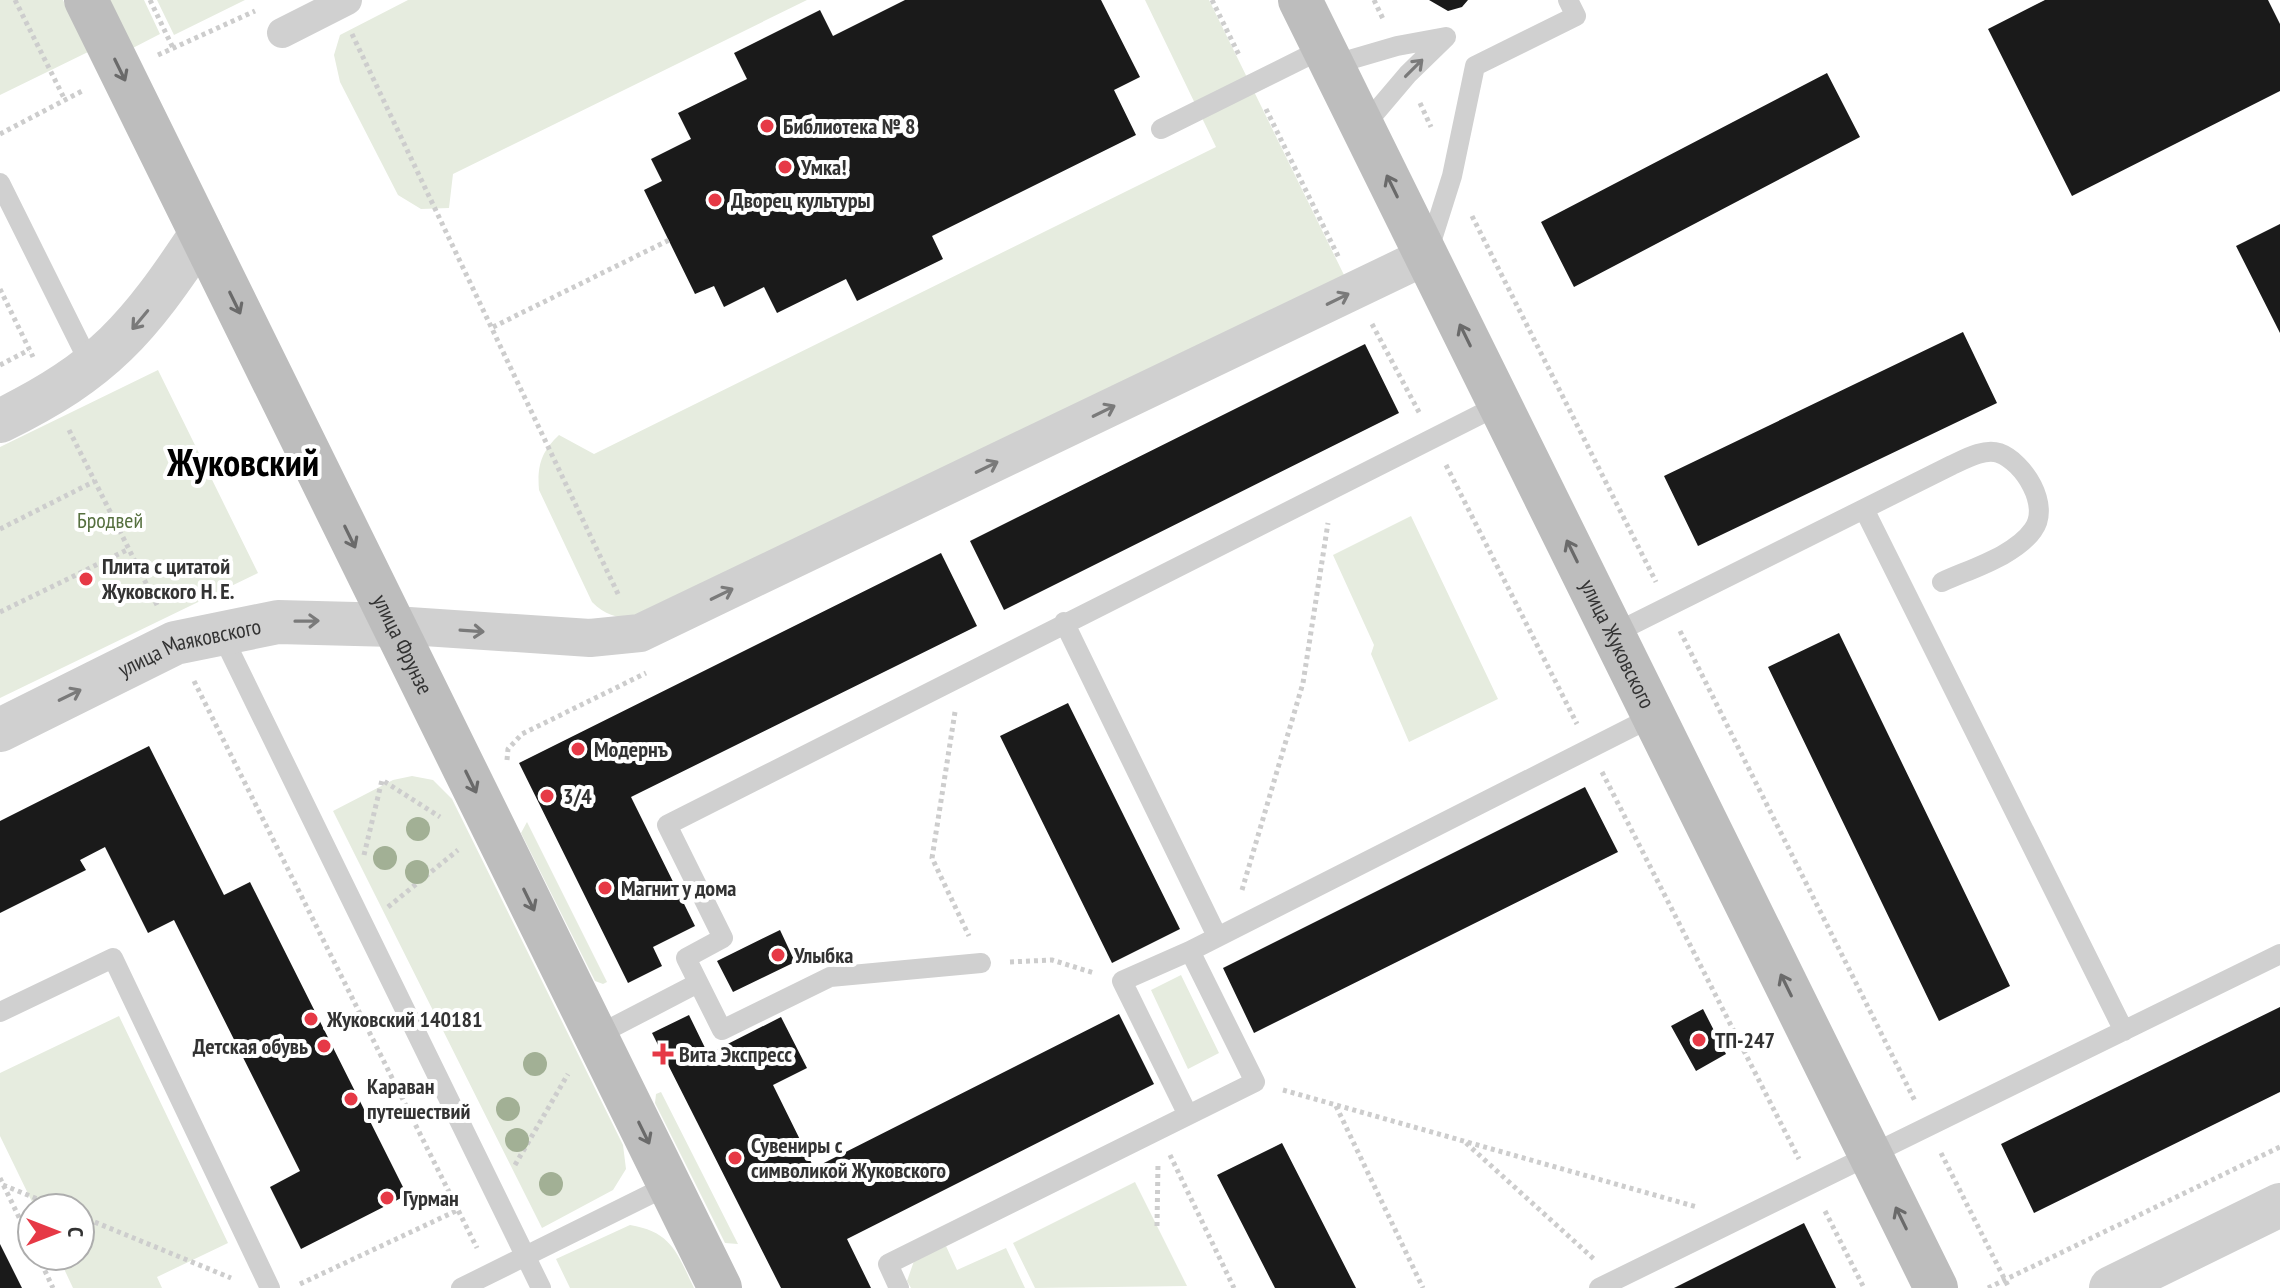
<svg xmlns="http://www.w3.org/2000/svg" width="2280" height="1288" font-family="'PT Sans Narrow',sans-serif">
<style>
.green{fill:#e6ecdf}
.building{fill:#1a1a1a}
.lines{fill:none;stroke-linecap:round;stroke-linejoin:round}
.path{stroke:#cdcdcd;stroke-width:5;stroke-dasharray:4 4;stroke-linecap:butt}
.service{stroke:#d0d0d0;stroke-width:20}
.pedestrian{stroke:#d0d0d0;stroke-width:30}
.minor{stroke:#d0d0d0;stroke-width:38}
.tertiary{stroke:#d0d0d0;stroke-width:44}
.secondary{stroke:#bdbdbd;stroke-width:44}
.tree{fill:#a2b095}
.oneway{stroke:#7a7a7a}
.oneway2{stroke:#6a6a6a}
.poi-dot{fill:#e63946;stroke:#fff;stroke-width:3}
.labels{text-anchor:middle;stroke-width:8;stroke-linejoin:round;paint-order:stroke}
.poi-label{font-size:22px;font-weight:bold;fill:#333;stroke:#fff;text-anchor:start}
.park-label{font-size:22px;fill:#56703f;stroke:#fff}
.street-label{font-size:22px;fill:#333;stroke:#fff}
.town-label{font-size:38px;font-weight:bold;fill:#000;stroke:#fff}
</style>
<rect width="100%" height="100%" fill="#fff"/>
<path class="green" d="M 0,0 L 63,0 L 88,52 L 0,95 Z
M 105,0 L 144,0 L 160,34 L 129,50 Z
M 157,0 L 245,0 L 174,35 Z
M 408,0 L 807,0 L 453,174 L 449,208 L 421,209 L 398,195 L 340,82 L 334,55 L 340,35 Z
M 1145,0 L 1209,0 L 1344,275 L 648,617 C 625,618 610,620 592,602 L 539,490 C 537,466 541,452 559,435 L 594,454 L 1216,147 Z
M 158,370 L 258,573 L 0,698 L 0,447 Z
M 1411,516 L 1498,699 L 1409,742 L 1371,654 L 1374,645 L 1333,555 Z
M 412,776 L 433,780 L 452,799 L 623,1145 L 626,1169 L 613,1190 L 542,1228 L 333,811 L 393,780 Z
M 527,822 L 607,982 L 603,984 L 595,981 L 521,833 Z
M 1181,975 L 1219,1053 L 1188,1069 L 1151,990 Z
M 119,1016 L 228,1243 L 157,1277 L 162,1288 L 73,1288 L 58,1256 L 80,1256 L 80,1208 L 35,1208 L 0,1136 L 0,1073 Z
M 661,1092 L 738,1244 L 725,1243 L 655,1103 L 656,1094 Z
M 1135,1182 L 1187,1286 L 1035,1288 L 1013,1243 Z
M 630,1225 C 672,1232 677,1253 694,1288 L 570,1288 L 556,1259 Z
M 946,1246 L 957,1270 L 1006,1248 L 1025,1288 L 911,1288 L 907,1281 L 914,1261 Z"/>
<path class="building" d="M 905,0 L 1101,0 L 1140,77 L 1114,90 L 1136,135 L 932,236 L 943,259 L 857,301 L 846,279 L 777,313 L 764,287 L 724,307 L 714,286 L 695,294 L 644,190 L 662,181 L 651,159 L 691,139 L 678,113 L 747,79 L 734,53 L 820,10 L 833,36 Z
M 1429,0 L 1468,0 L 1462,7 L 1448,11 Z
M 2045,0 L 2268,0 L 2280,24 L 2280,91 L 2072,196 L 1988,29 Z
M 1827,73 L 1860,137 L 1574,287 L 1541,222 Z
M 2280,224 L 2280,333 L 2236,246 Z
M 1963,332 L 1997,403 L 1698,546 L 1664,476 Z
M 1365,344 L 1399,413 L 1004,610 L 970,541 Z
M 941,553 L 977,626 L 631,797 L 695,926 L 653,947 L 662,966 L 628,983 L 519,763 Z
M 1839,633 L 2010,986 L 1939,1021 L 1768,667 Z
M 1068,703 L 1180,929 L 1112,963 L 1000,736 Z
M 149,746 L 224,895 L 250,882 L 407,1195 L 301,1249 L 270,1187 L 300,1171 L 174,920 L 148,933 L 105,847 L 80,860 L 86,870 L 0,913 L 0,821 Z
M 1585,787 L 1618,852 L 1254,1033 L 1223,968 Z
M 780,930 L 795,962 L 733,992 L 717,961 Z
M 2280,1007 L 2280,1092 L 2034,1213 L 2001,1144 Z
M 1703,1009 L 1726,1054 L 1696,1071 L 1671,1026 Z
M 1119,1014 L 1154,1084 L 847,1239 L 871,1288 L 781,1288 L 652,1033 L 689,1015 L 708,1054 L 781,1017 L 807,1068 L 773,1085 L 814,1168 Z
M 1282,1143 L 1356,1288 L 1275,1288 L 1217,1175 Z
M 1804,1223 L 1836,1288 L 1674,1288 Z
M 0,1244 L 22,1288 L 0,1288 Z"/>
<g class="lines">
<path class="path" d="M 15,0 L 65,100
M 150,0 L 173,48
M 1212,0 L 1240,57
M 1374,0 L 1384,21
M 352,34 L 619,596
M 158,55 L 255,11
M 1420,103 L 1431,127
M 1266,109 L 1339,258
M 0,134 L 84,90
M 1472,216 L 1656,582
M 0,289 L 33,357
M 1372,324 L 1420,414
M 493,327 L 669,240
M 0,365 L 29,350
M 69,430 L 158,607
M 1446,465 L 1577,724
M 0,529 L 95,481
M 0,612 L 129,549
M 1680,631 L 1915,1101
M 194,681 L 477,1248
M 955,712 L 932,858 L 969,936
M 507,760 L 508,749 L 522,734 L 646,673
M 1602,772 L 1799,1159
M 364,855 L 382,780 L 440,817
M 1242,890 L 1303,683 L 1328,523
M 388,907 L 458,850
M 1010,962 L 1052,960 L 1094,973
M 1283,1090 L 1697,1207
M 1336,1106 L 1423,1288
M 1466,1143 L 1595,1260
M 1941,1153 L 2009,1288
M 1170,1155 L 1234,1288
M 515,1165 L 568,1074
M 0,1178 L 32,1244
M 3,1185 L 60,1208
M 1825,1211 L 1864,1288
M 80,1216 L 231,1278
M 1157,1226 L 1158,1163
M 38,1256 L 53,1288
M 300,1284 L 458,1210
M 1988,1288 L 2280,1147"/>
<path class="service" d="M 1332,65 L 1397,46 L 1446,37 L 1408,74 L 1363,127
M 1161,129 L 1324,48
M 0,183 L 92,368
M 1428,252 L 1452,176 L 1475,66 L 1576,16 L 1568,0
M 1864,509 L 2124,1031
M 1064,622 L 1217,936
M 221,633 L 541,1288
M 1613,634 L 1952,465 C 1965,459 1984,448 1999,453 C 2024,462 2051,506 2033,530 C 2015,556 1970,569 1942,582
M 981,963 L 830,977 L 722,1030 L 686,958 L 723,938 L 667,825 L 1499,405
M 0,1012 L 113,958 L 270,1288
M 596,1036 L 698,983
M 1188,1115 L 1122,981 L 1190,951
M 461,1288 L 669,1185
M 899,1288 L 888,1264 L 1255,1082 L 1190,951 L 1654,716
M 1599,1288 L 2280,954"/>
<path class="pedestrian" d="M 282,33 L 347,0"/>
<path class="minor" d="M 394,625 L 590,638 L 640,633 L 1426,256"/>
<g class="tertiary">
<path d="M 0,421 C 104,370 138,329 201,234"/>
<path id="s1" d="M 0,730 L 175,643 L 278,622 L 394,625"/>
<path d="M 2111,1288 L 2280,1205"/>
</g>
<g class="secondary">
<path id="s2" d="M 86,0 L 720,1288"/>
<path id="s3" d="M 1300,0 L 1936,1288"/>
</g>
</g>
<g class="tree">
<circle cx="418" cy="829" r="12"/>
<circle cx="385" cy="858" r="12"/>
<circle cx="417" cy="872" r="12"/>
<circle cx="535" cy="1064" r="12"/>
<circle cx="508" cy="1109" r="12"/>
<circle cx="517" cy="1140" r="12"/>
<circle cx="551" cy="1184" r="12"/>
</g>
<defs><path id="oneway-shaft" d="M-6 0H5M1.5-3L5.5 0L1.5 3" fill="none" stroke-width="1.6" stroke-linecap="round" stroke-linejoin="round" transform="scale(2)"/></defs>
<g class="oneway">
<use href="#oneway-shaft" transform="translate(1414 68) rotate(-45)"/>
<use href="#oneway-shaft" transform="translate(1338 299) rotate(-26)"/>
<use href="#oneway-shaft" transform="translate(140 320) rotate(130)"/>
<use href="#oneway-shaft" transform="translate(1104 411) rotate(-26)"/>
<use href="#oneway-shaft" transform="translate(987 467) rotate(-26)"/>
<use href="#oneway-shaft" transform="translate(722 594) rotate(-26)"/>
<use href="#oneway-shaft" transform="translate(307 621) rotate(-1)"/>
<use href="#oneway-shaft" transform="translate(472 631) rotate(4)"/>
<use href="#oneway-shaft" transform="translate(70 695) rotate(-26)"/>
</g>
<g class="oneway2">
<use href="#oneway-shaft" transform="translate(120 70) rotate(64)"/>
<use href="#oneway-shaft" transform="translate(1392 186) rotate(-116)"/>
<use href="#oneway-shaft" transform="translate(235 303) rotate(64)"/>
<use href="#oneway-shaft" transform="translate(1465 335) rotate(-116)"/>
<use href="#oneway-shaft" transform="translate(350 537) rotate(64)"/>
<use href="#oneway-shaft" transform="translate(1572 551) rotate(-116)"/>
<use href="#oneway-shaft" transform="translate(471 782) rotate(64)"/>
<use href="#oneway-shaft" transform="translate(529 900) rotate(64)"/>
<use href="#oneway-shaft" transform="translate(1786 985) rotate(-116)"/>
<use href="#oneway-shaft" transform="translate(644 1133) rotate(64)"/>
<use href="#oneway-shaft" transform="translate(1901 1218) rotate(-116)"/>
</g>
<g class="poi-dot">
<circle cx="767" cy="126" r="8"/>
<circle cx="785" cy="167" r="8"/>
<circle cx="715" cy="200" r="8"/>
<circle cx="86" cy="579" r="8"/>
<circle cx="578" cy="749" r="8"/>
<circle cx="547" cy="796" r="8"/>
<circle cx="605" cy="888" r="8"/>
<circle cx="778" cy="955" r="8"/>
<circle cx="311" cy="1019" r="8"/>
<circle cx="1699" cy="1040" r="8"/>
<circle cx="324" cy="1046" r="8"/>
<path d="M659 1042h8v8h8v8h-8v8h-8v-8h-8v-8h8z"/>
<circle cx="351" cy="1099" r="8"/>
<circle cx="735" cy="1158" r="8"/>
<circle cx="387" cy="1198" r="8"/>
</g>
<g class="labels">
<g class="poi-label">
<text x="783" y="134">Библиотека № 8</text>
<text x="801" y="175">Умка!</text>
<text x="731" y="208">Дворец культуры</text>
<text x="102" y="574">Плита с цитатой<tspan x="102" dy="25">Жуковского Н. Е.</tspan></text>
<text x="594" y="757">Модернъ</text>
<text x="563" y="804">3/4</text>
<text x="621" y="896">Магнит у дома</text>
<text x="794" y="963">Улыбка</text>
<text x="327" y="1027">Жуковский 140181</text>
<text x="1715" y="1048">ТП-247</text>
<text x="308" y="1054" text-anchor="end">Детская обувь</text>
<text x="679" y="1062">Вита Экспресс</text>
<text x="367" y="1094">Караван<tspan x="367" dy="25">путешествий</tspan></text>
<text x="751" y="1153">Сувениры с<tspan x="751" dy="25">символикой Жуковского</tspan></text>
<text x="403" y="1206">Гурман</text>
</g>
<g class="park-label">
<text x="110" y="528">Бродвей</text>
</g>
<g class="street-label">
<text dy="8" stroke="none"><textPath href="#s2" startOffset="718">улица Фрунзе</textPath></text>
<text dy="8" stroke="none"><textPath href="#s3" startOffset="718">улица Жуковского</textPath></text>
<text dy="8" stroke="none"><textPath href="#s1" startOffset="208">улица Маяковского</textPath></text>
</g>
<g class="town-label">
<text x="243" y="476">Жуковский</text>
</g>
</g>
<g transform="translate(56 1232) rotate(90)"><circle r="38" fill="#ffffff" stroke="#adadad" stroke-width="2"/>
<path d="M0-6L14 30L0 20L-14 30Z" fill="#e63946"/>
<text y="-12" font-size="22" font-weight="bold" text-anchor="middle" fill="#333333">С</text>
</g>
</svg>
